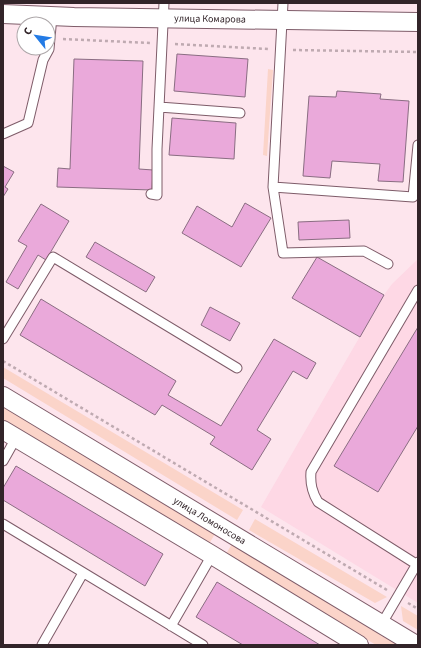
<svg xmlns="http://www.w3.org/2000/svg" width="421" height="648" font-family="'Source Sans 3',sans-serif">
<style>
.built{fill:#fed8e5}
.green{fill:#fbd4c9}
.building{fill:#eaa9da;stroke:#8a6d82}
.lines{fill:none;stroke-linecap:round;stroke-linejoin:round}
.lane-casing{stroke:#7e5c69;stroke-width:11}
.street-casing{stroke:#7e5c69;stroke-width:20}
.path{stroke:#bfaab1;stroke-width:2.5;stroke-dasharray:3 3;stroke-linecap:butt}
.lane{stroke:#fff;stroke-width:9}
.street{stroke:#fff;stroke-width:18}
.labels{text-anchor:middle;stroke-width:4;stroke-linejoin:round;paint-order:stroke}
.street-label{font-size:10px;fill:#322429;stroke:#fff}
</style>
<rect width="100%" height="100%" fill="#fde5ed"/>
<path class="built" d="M 418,248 L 418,603 L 261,507 L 384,295 L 392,284 L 417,260 Z"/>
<path class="green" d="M 268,69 L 273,70 L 267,156 L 263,155 Z
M 3,367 L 243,510 L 237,520 L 3,378 Z
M 3,405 L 216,532 L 209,544 L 3,422 Z
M 255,519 L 387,597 L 375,603 L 249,530 Z
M 233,542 L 405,645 L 376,645 L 226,554 Z
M 401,606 L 418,616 L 418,630 L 403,621 Z"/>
<path class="building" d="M 177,54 L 248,59 L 245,97 L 174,91 Z
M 74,59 L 143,61 L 139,169 L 153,170 L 152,190 L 57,187 L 58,168 L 70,169 Z
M 337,91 L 381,94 L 380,99 L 409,101 L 403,182 L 378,181 L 380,164 L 332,161 L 330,178 L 303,176 L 309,96 L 336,97 Z
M 172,118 L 236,123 L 234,159 L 169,155 Z
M 3,166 L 14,172 L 5,187 L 8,189 L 3,197 Z
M 245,203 L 271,218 L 241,267 L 182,233 L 197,206 L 232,227 Z
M 41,204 L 69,221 L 46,260 L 38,255 L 18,289 L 6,282 L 27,246 L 18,241 Z
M 349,220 L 350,238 L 299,240 L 298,222 Z
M 95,242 L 155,277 L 146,292 L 86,257 Z
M 317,257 L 384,295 L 360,337 L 292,298 Z
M 41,299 L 176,381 L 168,395 L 221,426 L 274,339 L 316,363 L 307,379 L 293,371 L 257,430 L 271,439 L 252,470 L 210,444 L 215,437 L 162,405 L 155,415 L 20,335 Z
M 210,307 L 240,323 L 230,341 L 201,325 Z
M 418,327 L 418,426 L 378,492 L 334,466 Z
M 16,466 L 163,554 L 145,586 L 3,500 L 3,488 Z
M 217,582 L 320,645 L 243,645 L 196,617 Z"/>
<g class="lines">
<defs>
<path id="lane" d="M 164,3 L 159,107 L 240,113
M 283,3 L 273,187 L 283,253 L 364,251 L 388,264
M 3,134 L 28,123 L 43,60 L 49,49 L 52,16
M 273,187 L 413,197 L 418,145
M 151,194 L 157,195 L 157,149 L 159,107
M 3,339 L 53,257 L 237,368
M 3,461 L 16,438
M 3,524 L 203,645
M 416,564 L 318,502 C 312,492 310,484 311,472 L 418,290
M 381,625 L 418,562
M 171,626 L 212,555
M 42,645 L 83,573"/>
<path id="street" d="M 3,14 L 74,17 L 418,22
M 3,396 L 416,645
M 3,430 L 212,555 L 359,645"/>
</defs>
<use href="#lane" class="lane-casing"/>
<use href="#street" class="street-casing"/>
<path class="path" d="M 63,39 L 150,43
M 175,44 L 268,49
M 293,50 L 418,52
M 3,361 L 387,590
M 408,603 L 418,609"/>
<use href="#lane" class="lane"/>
<use href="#street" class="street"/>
</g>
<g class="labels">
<g class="street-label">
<text transform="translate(210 18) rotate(1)" y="4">улица Комарова</text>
<text transform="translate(210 520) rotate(31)" y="4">улица Ломоносова</text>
</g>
</g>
<rect width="421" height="648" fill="none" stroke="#322429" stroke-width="8"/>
<g transform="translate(36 36) rotate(300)"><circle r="19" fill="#ffffff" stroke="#ada7a9"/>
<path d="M0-3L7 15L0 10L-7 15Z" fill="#237be5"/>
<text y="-6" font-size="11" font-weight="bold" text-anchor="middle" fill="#322429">С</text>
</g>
</svg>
